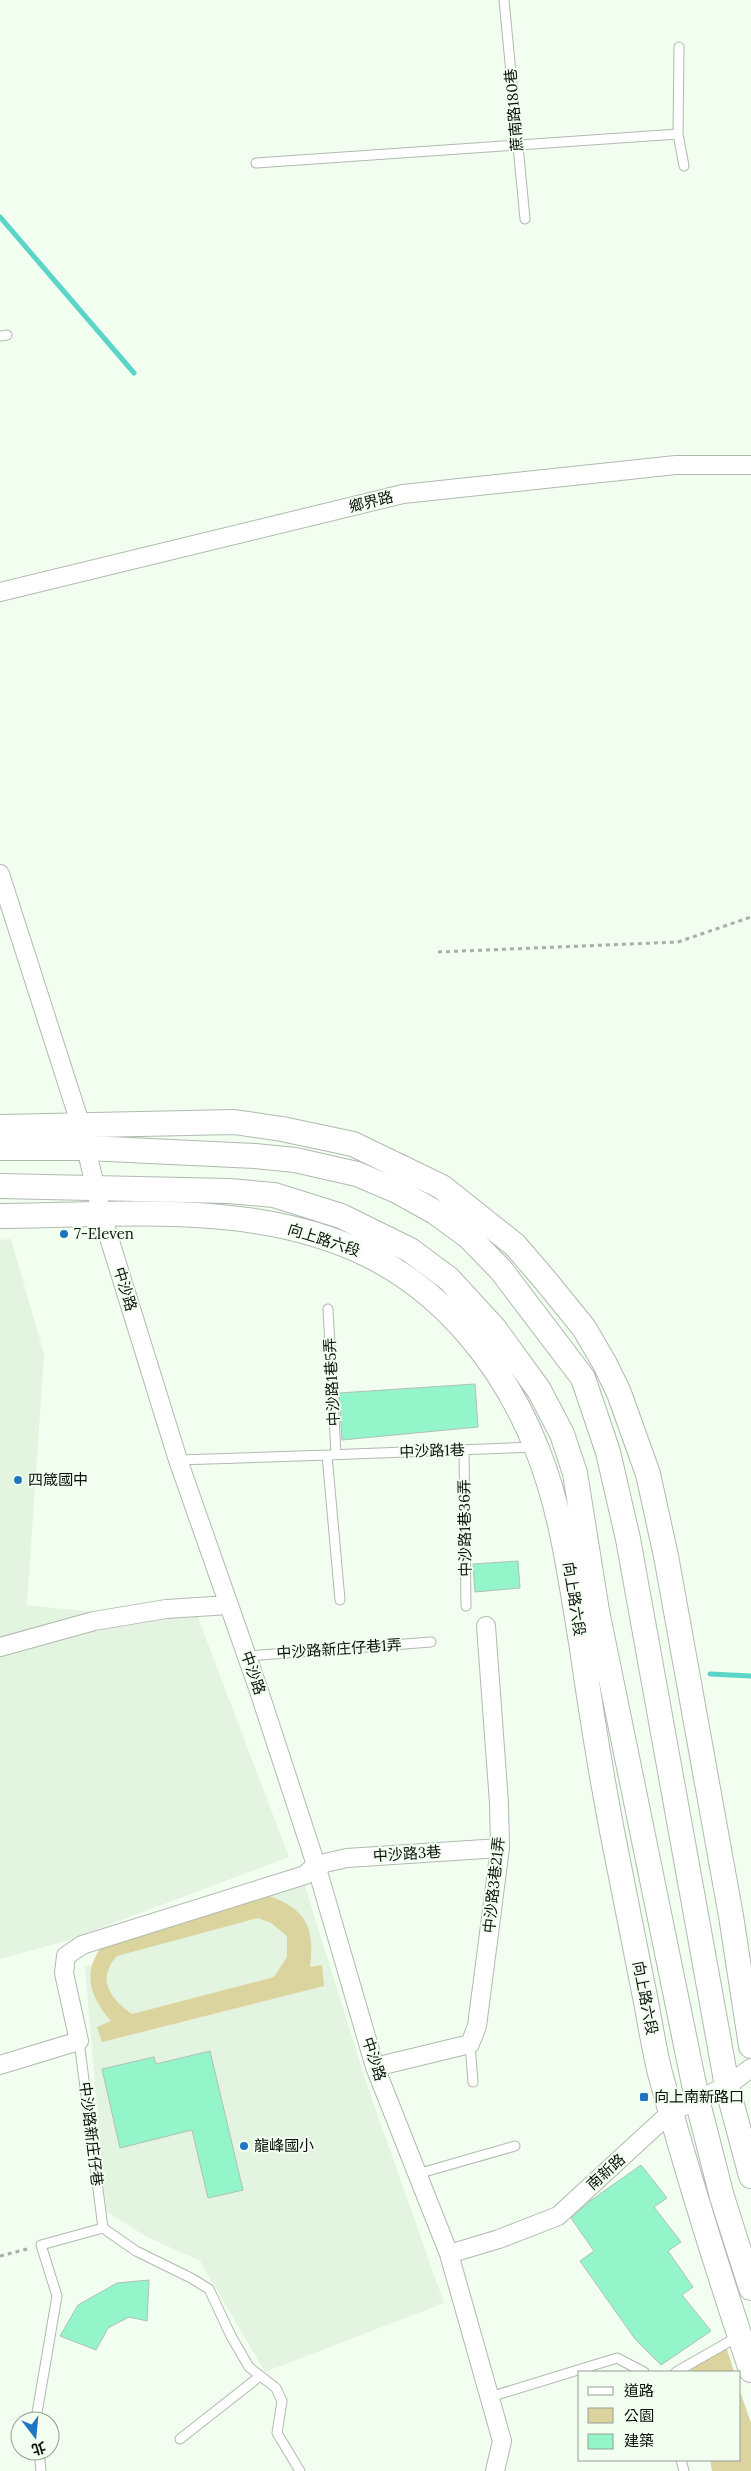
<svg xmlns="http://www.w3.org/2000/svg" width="751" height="2471" font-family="Lora,'Noto Sans TC',serif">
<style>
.built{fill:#e3f4e1}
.green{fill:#dcd49e;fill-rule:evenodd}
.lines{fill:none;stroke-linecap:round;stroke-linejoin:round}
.stream{stroke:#5bd5c8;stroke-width:5}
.building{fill:#94f5cb;stroke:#afc0b8}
.lane-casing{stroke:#afbbae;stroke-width:11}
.street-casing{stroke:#afbbae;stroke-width:20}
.secondary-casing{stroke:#afbbae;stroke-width:26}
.path{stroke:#a6b0a5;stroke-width:3;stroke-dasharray:4 4;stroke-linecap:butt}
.lane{stroke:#fff;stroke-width:9}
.street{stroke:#fff;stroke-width:18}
.secondary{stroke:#fff;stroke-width:24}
.poi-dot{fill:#2075c3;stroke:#f2fef0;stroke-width:2}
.labels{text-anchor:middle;stroke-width:4;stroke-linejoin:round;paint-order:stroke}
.street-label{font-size:15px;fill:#0b100b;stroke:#f2fef0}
.poi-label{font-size:15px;fill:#0b100b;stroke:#f2fef0;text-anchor:start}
</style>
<rect width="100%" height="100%" fill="#f2fef0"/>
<path class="built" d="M 11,1239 L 44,1354 L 27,1605 L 111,1614 L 195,1610 L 289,1857 L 65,1941 L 0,1959 L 0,1240 Z
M 304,1883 L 366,2082 L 444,2303 L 265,2372 L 200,2261 L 145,2236 L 106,2211 L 85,1967 Z"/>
<path class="green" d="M 269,1896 C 307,1909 315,1929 310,1967 L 322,1965 L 324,1986 L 102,2042 L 97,2027 L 111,2021 C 89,1996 81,1970 105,1943 ZM 258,1918 L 271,1923 L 287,1936 L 287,1957 L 274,1977 L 132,2014 C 110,1999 96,1979 117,1956 Z
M 726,2346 L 734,2372 L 692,2372 L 691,2367 Z
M 740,2391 L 751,2423 L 751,2471 L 712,2471 L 710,2460 L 740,2460 Z"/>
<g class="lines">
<path class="stream" d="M 0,217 L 134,373
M 710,1674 L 751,1676"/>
</g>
<path class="building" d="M 475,1384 L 478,1427 L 342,1440 L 339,1393 Z
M 518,1561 L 520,1588 L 475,1592 L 473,1564 Z
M 210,2051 L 243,2190 L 208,2198 L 192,2130 L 120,2148 L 102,2069 L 154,2057 L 156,2064 Z
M 641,2165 L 667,2198 L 654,2207 L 681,2242 L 668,2251 L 693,2287 L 682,2295 L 711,2331 L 661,2365 L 635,2339 L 580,2261 L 594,2251 L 571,2218 L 590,2201 Z
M 149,2280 L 147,2321 L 129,2317 L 108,2328 L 96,2350 L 60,2336 L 78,2305 L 117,2283 Z"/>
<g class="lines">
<defs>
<path id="lane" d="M 504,0 L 525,219
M 678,134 L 684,166
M 256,163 L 678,134 L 679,47
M 0,336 L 7,335
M 328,1309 L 336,1454
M 464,1450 L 466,1606
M 327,1455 L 534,1447
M 178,1460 L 327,1455 L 340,1600
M 247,1656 L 431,1642
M 470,2044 L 473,2082
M 417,2174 L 515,2146
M 103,2228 L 136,2251 L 191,2278 L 209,2289 L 231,2336 L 249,2367 L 276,2388 L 282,2401 L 277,2433 L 300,2471
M 676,2372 L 739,2336
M 490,2397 L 617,2358 L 644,2372
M 37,2421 L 37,2413 L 57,2296 L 41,2245 L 103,2228 L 79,2041
M 180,2439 L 260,2376
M 39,2451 L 41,2471
M 681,2460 L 684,2471"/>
<path id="street" d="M 0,592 L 403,494 L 676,465 L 751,465
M 0,874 L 81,1126 L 101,1212 L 178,1460 L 258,1688 L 316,1865 L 375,2067 L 449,2254 L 502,2441 L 495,2471
M 0,1647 L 94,1621 L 166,1609 L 229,1605
M 0,2065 L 79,2041 L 64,1973 L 66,1956 L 82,1945 L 305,1875 L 316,1865 L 347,1858 L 500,1848
M 375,2067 L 470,2044 L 477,2026 L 500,1848 L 499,1803 L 486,1626
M 449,2254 L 499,2239 L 558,2216 L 671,2112 L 727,2086 L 751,2068"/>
<path id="secondary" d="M 0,1127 L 234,1122 L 282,1129 L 353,1144 L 442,1187 L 515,1245 L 545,1280 L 584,1328 L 605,1364 L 619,1393 L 648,1474 L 666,1556 L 731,1916 L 751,2046
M 0,1148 L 87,1148 L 255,1156 L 295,1160 L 357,1174 L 397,1191 L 435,1212 L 469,1237 L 501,1270 L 583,1378 L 608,1452 L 628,1539 L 727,2086 L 751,2176
M 0,1186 L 229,1191 L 274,1195 L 341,1216 L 410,1250 L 449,1279 L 494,1328 L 539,1390 L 562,1434 L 575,1473 L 597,1611 L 697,2099 L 722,2197 L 751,2288
M 0,1216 C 122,1215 255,1200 368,1255 C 447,1294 505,1368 537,1449 C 562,1511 570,1577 581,1642 C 590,1705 600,1768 612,1831 C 622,1883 633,1935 643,1987 C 649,2015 653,2045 660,2073 C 687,2173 718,2271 751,2370"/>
</defs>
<use href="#lane" class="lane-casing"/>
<use href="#street" class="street-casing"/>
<use href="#secondary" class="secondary-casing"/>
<path class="path" d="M 438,952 L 678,942 L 751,917
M 0,2256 L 31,2248"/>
<use href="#lane" class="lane"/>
<use href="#street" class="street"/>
<use href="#secondary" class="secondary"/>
</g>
<g class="poi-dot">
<circle cx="64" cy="1234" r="5"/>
<circle cx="18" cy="1480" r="5"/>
<rect x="639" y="2092" width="10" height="10" rx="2.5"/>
<circle cx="244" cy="2146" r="5"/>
</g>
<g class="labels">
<g class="street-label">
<text transform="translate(514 110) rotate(-95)" y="5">蔗南路180巷</text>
<text transform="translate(371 502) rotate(-14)" y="5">鄉界路</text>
<text transform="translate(324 1240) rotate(18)" y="5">向上路六段</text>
<text transform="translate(125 1289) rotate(73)" y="5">中沙路</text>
<text transform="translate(332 1382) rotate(-93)" y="5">中沙路1巷5弄</text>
<text transform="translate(432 1451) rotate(-2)" y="5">中沙路1巷</text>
<text transform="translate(465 1528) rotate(-91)" y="5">中沙路1巷36弄</text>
<text transform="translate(574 1599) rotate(81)" y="5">向上路六段</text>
<text transform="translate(339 1649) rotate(-4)" y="5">中沙路新庄仔巷1弄</text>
<text transform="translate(253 1673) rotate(71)" y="5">中沙路</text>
<text transform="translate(407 1854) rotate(-4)" y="5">中沙路3巷</text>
<text transform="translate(494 1885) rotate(-84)" y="5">中沙路3巷21弄</text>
<text transform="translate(645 1998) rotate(79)" y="5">向上路六段</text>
<text transform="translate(374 2059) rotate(72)" y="5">中沙路</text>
<text transform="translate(91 2134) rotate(83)" y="5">中沙路新庄仔巷</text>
<text transform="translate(606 2172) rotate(-42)" y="5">南新路</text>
</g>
<g class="poi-label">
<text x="74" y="1239">7-Eleven</text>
<text x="28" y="1485">四箴國中</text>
<text x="654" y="2102">向上南新路口</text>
<text x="254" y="2151">龍峰國小</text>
</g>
</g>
<rect x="578" y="2371" width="162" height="90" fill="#f2fef0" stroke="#969f94"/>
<rect x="588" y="2387" width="25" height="8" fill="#ffffff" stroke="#969f94"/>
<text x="624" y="2396" font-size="15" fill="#0b100b">道路</text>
<rect x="588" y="2408" width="25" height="15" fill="#dcd49e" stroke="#969f94"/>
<text x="624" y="2421" font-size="15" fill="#0b100b">公園</text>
<rect x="588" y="2434" width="25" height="15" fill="#94f5cb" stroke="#969f94"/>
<text x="624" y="2446" font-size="15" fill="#0b100b">建築</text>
<g transform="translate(35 2436) rotate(164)"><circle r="24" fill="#f2fef0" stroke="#969f94"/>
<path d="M0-4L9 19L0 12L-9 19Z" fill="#2075c3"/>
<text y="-8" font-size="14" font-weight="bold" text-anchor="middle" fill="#0b100b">北</text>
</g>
</svg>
